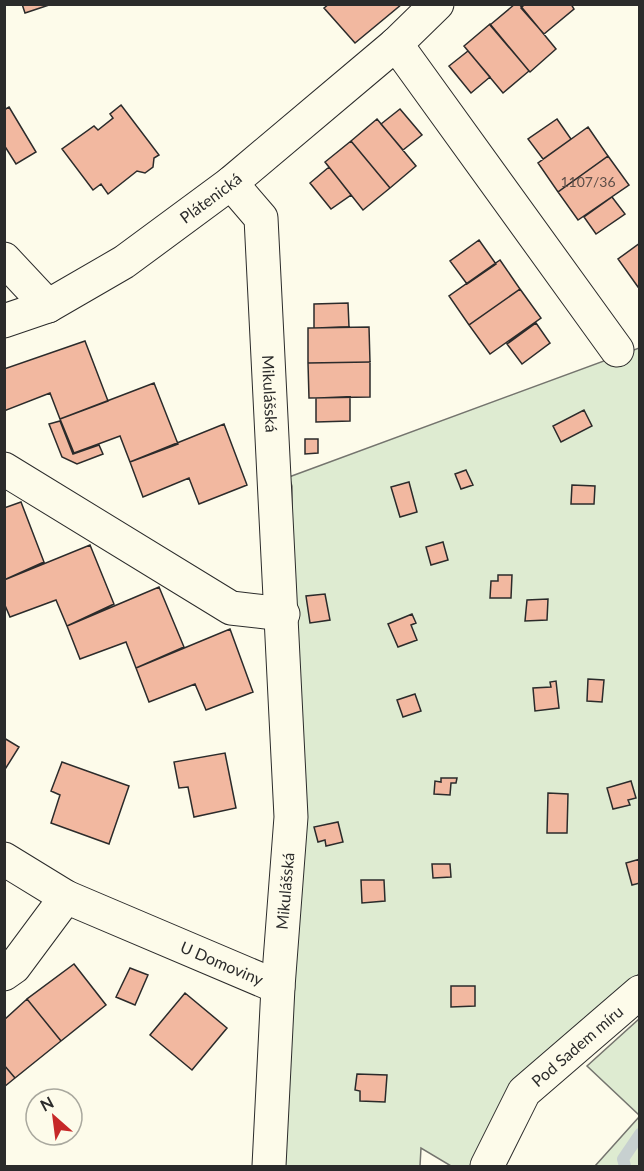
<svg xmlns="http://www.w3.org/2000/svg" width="644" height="1171" font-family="Lato,sans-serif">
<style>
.green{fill:#deebd1;stroke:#74746e;stroke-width:1.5}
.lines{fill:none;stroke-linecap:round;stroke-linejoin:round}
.stream{stroke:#c7d0d0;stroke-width:12}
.building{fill:#f2b8a0;stroke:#2b2b2b;stroke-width:1.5}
.minor-casing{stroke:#2b2b2b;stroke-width:35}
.minor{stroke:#fdfbea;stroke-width:33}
.labels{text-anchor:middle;stroke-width:4.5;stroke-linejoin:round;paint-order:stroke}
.number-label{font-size:14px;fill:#5d4e48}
.street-label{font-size:16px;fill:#2b2b2b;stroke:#fdfbea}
</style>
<rect width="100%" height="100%" fill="#fdfbea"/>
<path class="green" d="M 639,348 L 639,974 L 554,1046 L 482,1166 L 451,1166 L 421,1148 L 420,1166 L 279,1166 L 291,1048 L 292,486 L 289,477 Z
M 639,1019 L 639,1115 L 587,1066 Z
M 639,1117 L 639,1166 L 595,1166 Z"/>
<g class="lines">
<path class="stream" d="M 625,1166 L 623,1159 L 640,1134"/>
</g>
<path class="building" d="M 22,4 L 52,4 L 25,13 Z
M 329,4 L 402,4 L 355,43 L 324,8 Z
M 515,4 L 519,4 L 556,49 L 530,72 L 490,25 Z
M 525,4 L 571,4 L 574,9 L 544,34 L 521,8 Z
M 490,24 L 529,71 L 503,93 L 464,46 Z
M 468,51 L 490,77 L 471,93 L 449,66 Z
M 121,105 L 159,155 L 154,158 L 153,167 L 145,173 L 137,171 L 108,194 L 101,184 L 93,190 L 62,149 L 94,126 L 98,130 L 113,118 L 110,114 Z
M 9,107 L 36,152 L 16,164 L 4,145 L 4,110 Z
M 400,109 L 422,135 L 403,150 L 381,124 Z
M 377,119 L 416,166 L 390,188 L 351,141 Z
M 557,119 L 571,139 L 543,159 L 528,139 Z
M 588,127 L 608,156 L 558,192 L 538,163 Z
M 351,141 L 390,188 L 363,210 L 325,162 Z
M 608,156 L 629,185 L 578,220 L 558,192 Z
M 329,167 L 351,195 L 331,209 L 310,183 Z
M 612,197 L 625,214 L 596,234 L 584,217 Z
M 479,240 L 496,264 L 467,284 L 450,261 Z
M 640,243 L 640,286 L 638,287 L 618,259 Z
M 500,260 L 520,289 L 469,325 L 449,296 Z
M 520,289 L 541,318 L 490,354 L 469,325 Z
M 348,303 L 349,327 L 314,328 L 314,304 Z
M 536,323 L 550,343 L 522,364 L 507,344 Z
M 369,327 L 370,362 L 308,363 L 308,328 Z
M 85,341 L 108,401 L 60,419 L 50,393 L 4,411 L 4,369 Z
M 370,362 L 370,397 L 309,398 L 308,363 Z
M 154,383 L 178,444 L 130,462 L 120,436 L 74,453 L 60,419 Z
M 350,397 L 350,421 L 316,422 L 316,398 Z
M 584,410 L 592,426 L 561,442 L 553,426 Z
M 60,421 L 73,454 L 99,445 L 103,454 L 77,464 L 62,457 L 49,424 Z
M 224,424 L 247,485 L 199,504 L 189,478 L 143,497 L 130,462 Z
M 305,439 L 318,439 L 318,453 L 305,454 Z
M 466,470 L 473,485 L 461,489 L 455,474 Z
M 409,482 L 417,512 L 400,517 L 391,487 Z
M 572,485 L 595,486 L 594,504 L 571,504 Z
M 21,502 L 44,562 L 4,580 L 4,508 Z
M 443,542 L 448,560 L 431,565 L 426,547 Z
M 90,545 L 114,604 L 67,626 L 56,600 L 10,617 L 4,603 L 4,580 Z
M 498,575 L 512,575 L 511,598 L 490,598 L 491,581 L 498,581 Z
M 159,587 L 184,647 L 136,668 L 126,642 L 80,659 L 67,626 Z
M 325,594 L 330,620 L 310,623 L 306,596 Z
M 548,599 L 547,620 L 525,621 L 527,600 Z
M 412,614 L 416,623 L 411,625 L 417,640 L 398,647 L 388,624 Z
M 230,629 L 253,692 L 206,710 L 195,684 L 149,702 L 136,668 Z
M 588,679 L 604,680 L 602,702 L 587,701 Z
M 556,681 L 559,708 L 535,711 L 533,688 L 551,687 L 550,682 Z
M 415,694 L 421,711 L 403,717 L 397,700 Z
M 4,738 L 19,747 L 4,771 Z
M 225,753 L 236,808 L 194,817 L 188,787 L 179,788 L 174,762 Z
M 62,762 L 129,786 L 109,844 L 51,823 L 60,795 L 51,791 Z
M 441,778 L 457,778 L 456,783 L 451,783 L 450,795 L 434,794 L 435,781 L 441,782 Z
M 631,781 L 636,798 L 628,800 L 630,805 L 613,809 L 607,788 Z
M 548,793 L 568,794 L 567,833 L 547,833 Z
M 338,822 L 343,842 L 326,846 L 325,840 L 318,842 L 314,827 Z
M 640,859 L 640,883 L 632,885 L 626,863 Z
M 432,864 L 450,864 L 451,877 L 433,878 Z
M 361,880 L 384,880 L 385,901 L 362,903 Z
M 74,964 L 106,1005 L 61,1041 L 27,999 Z
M 130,968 L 148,975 L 135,1005 L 116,997 Z
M 451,986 L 475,986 L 475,1006 L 451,1007 Z
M 185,993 L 227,1028 L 192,1070 L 150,1035 Z
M 27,999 L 61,1041 L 15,1078 L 4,1065 L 4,1020 Z
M 4,1065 L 15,1078 L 4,1087 Z
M 357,1074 L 387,1075 L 385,1102 L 360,1101 L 360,1091 L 355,1090 Z"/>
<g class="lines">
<defs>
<g id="minor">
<path d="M 396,44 L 617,350"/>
<path id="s1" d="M 231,183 L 261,218 L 291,817 L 278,987 L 269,1166"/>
<path d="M 4,259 L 48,306"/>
<path id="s2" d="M 4,321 L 48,306 L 124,262 L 231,183 L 396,44 L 437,4"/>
<path d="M 4,469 L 231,608 L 283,614"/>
<path id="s3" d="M 4,859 L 66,897 L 278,987"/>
<path d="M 4,974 L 14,967 L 66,897"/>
<path id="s4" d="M 487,1166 L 524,1092 L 640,992"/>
</g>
</defs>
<use href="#minor" class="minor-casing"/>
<use href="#minor" class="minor"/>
</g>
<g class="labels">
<g class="number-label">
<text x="588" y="187">1107/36</text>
</g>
<g class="street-label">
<text dy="6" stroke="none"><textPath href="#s2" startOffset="242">Plátenická</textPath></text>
<text dy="6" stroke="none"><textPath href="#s1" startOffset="222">Mikulášská</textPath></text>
<text transform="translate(285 891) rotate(-85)" y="6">Mikulášská</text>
<text dy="6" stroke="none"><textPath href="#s3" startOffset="242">U Domoviny</textPath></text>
<text dy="6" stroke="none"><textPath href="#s4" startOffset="153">Pod Sadem míru</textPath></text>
</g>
</g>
<rect width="644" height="1171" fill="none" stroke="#2b2b2b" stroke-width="12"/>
<g transform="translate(54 1117) rotate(332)"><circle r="28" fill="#fdfbea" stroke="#a9a89e" stroke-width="1.5"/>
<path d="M0-4.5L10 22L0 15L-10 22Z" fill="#c62828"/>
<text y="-9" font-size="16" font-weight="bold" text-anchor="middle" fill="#2b2b2b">N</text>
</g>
</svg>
